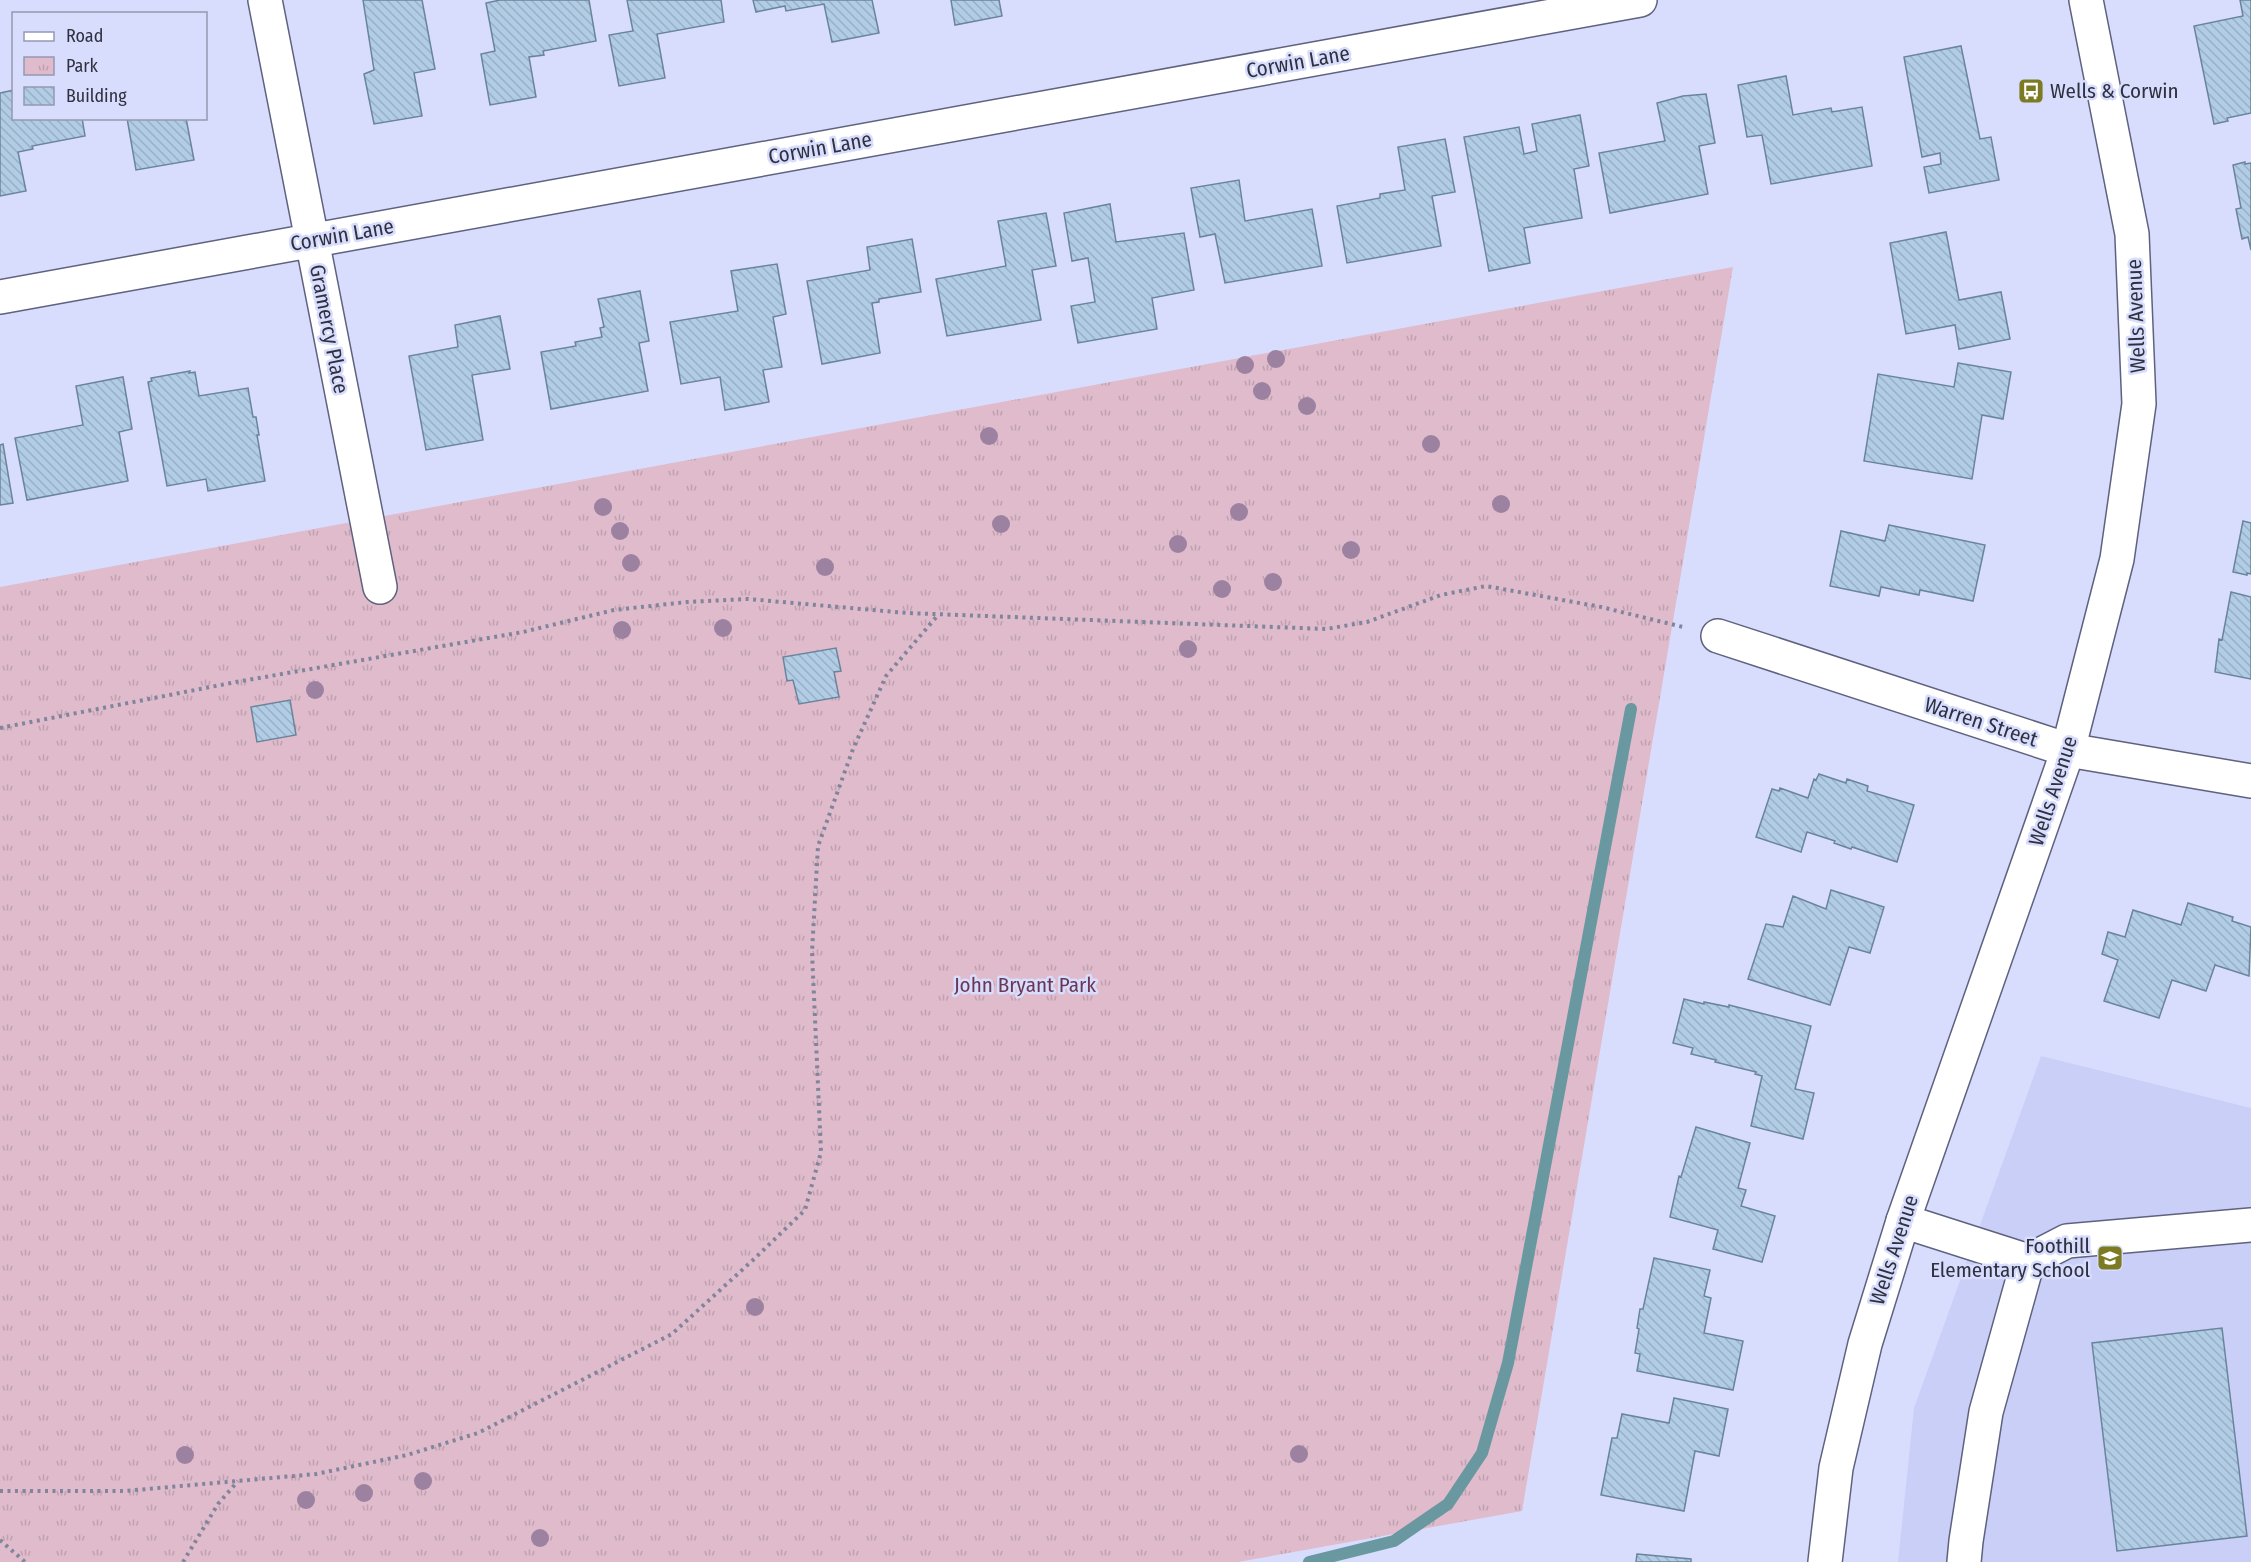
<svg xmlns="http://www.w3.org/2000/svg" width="2251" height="1562" font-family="'Fira Sans Condensed',sans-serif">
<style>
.built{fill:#cacff8}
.park{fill:url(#park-tufts)}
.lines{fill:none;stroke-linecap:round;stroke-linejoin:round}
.stream{stroke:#6a98a1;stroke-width:12}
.building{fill:url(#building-back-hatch);stroke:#6a849b;stroke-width:1.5}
.minor-casing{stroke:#5e627e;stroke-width:36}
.major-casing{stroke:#5e627e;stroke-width:36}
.path{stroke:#81859c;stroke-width:4;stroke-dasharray:3 4.5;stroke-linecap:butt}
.minor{stroke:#fff;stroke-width:33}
.major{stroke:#fff;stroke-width:33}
.tree{fill:#9c82a0}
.labels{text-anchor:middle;stroke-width:5;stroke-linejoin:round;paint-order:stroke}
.street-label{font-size:21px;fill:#2f313e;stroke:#d8ddfe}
.poi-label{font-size:21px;fill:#2f313e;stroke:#d8ddfe;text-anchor:start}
.park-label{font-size:21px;fill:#6b3853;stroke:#d8ddfe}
</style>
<defs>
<pattern id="park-tufts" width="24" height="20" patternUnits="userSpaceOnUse" patternTransform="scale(1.5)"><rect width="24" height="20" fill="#dfbbcc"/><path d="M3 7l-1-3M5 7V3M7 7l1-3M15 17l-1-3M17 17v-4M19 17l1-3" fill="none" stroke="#c0a1b0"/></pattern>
<pattern id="building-back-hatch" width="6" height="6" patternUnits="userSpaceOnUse" patternTransform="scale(1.5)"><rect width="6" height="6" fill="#b1cde6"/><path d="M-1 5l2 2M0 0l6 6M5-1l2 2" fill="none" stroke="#99b0c6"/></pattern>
</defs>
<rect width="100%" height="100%" fill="#d8ddfe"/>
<path class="built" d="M 2041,1056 L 2251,1108 L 2251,1562 L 1898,1562 L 1914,1408 Z"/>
<path class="park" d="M 1733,267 L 1522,1511 L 1238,1562 L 0,1562 L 0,587 Z"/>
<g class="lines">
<path class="stream" d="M 1309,1562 L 1394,1541 L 1448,1504 L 1482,1453 L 1508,1363 L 1631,709"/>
</g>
<path class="building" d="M 363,0 L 422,0 L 435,69 L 414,73 L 422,116 L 374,124 L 364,74 L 374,70 Z
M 500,0 L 589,0 L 596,41 L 543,51 L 544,55 L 529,57 L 536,97 L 490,105 L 481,54 L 495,51 L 486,3 Z
M 627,0 L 721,0 L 724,22 L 657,34 L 665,78 L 619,86 L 609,35 L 633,31 Z
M 753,0 L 872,0 L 879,33 L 832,42 L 824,4 L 786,11 L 785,6 L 756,12 Z
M 951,0 L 999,0 L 1002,16 L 955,25 Z
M 2240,0 L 2251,0 L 2251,113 L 2227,118 L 2228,121 L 2214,124 L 2194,26 L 2243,16 Z
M 1961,46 L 1980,139 L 1991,137 L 1999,180 L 1929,193 L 1924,167 L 1941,164 L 1940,153 L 1922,157 L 1904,57 Z
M 1786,76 L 1793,115 L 1831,108 L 1832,112 L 1862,107 L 1872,166 L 1771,184 L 1762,135 L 1747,137 L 1738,85 Z
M 14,90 L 14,118 L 82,118 L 85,136 L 32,146 L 33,149 L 18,152 L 26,191 L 0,196 L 0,93 Z
M 1706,94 L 1715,143 L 1699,146 L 1708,194 L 1610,213 L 1599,153 L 1665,141 L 1657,103 L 1683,96 Z
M 1580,115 L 1589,166 L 1574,169 L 1582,218 L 1524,228 L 1530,263 L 1489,271 L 1464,137 L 1519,127 L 1524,154 L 1537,151 L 1532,124 Z
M 127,118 L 186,118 L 194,160 L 136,170 Z
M 1445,139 L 1455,192 L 1432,196 L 1441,246 L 1347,263 L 1337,206 L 1380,198 L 1380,194 L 1405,190 L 1398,147 Z
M 2245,162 L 2245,164 L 2251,163 L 2251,250 L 2248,237 L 2242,239 L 2236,209 L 2241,208 L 2233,165 Z
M 1239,180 L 1245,221 L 1312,209 L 1322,266 L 1225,283 L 1215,234 L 1200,237 L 1191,188 Z
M 1110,204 L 1116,242 L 1184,233 L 1194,290 L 1152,298 L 1157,329 L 1078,343 L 1071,306 L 1095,302 L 1088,258 L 1072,261 L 1064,213 Z
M 1046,213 L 1056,266 L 1032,270 L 1041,320 L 947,336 L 936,279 L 1006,266 L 998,221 Z
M 1946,232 L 1959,300 L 2001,292 L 2010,339 L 1959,349 L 1955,325 L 1906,334 L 1890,243 Z
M 912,239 L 921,292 L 879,299 L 879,302 L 872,303 L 880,353 L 822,364 L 807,281 L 870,270 L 867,247 Z
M 777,264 L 786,314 L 773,317 L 782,367 L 763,370 L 769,402 L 725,410 L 720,377 L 681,384 L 670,322 L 738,311 L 731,271 Z
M 640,291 L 649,341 L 639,343 L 648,391 L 551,409 L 541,352 L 576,346 L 575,342 L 602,337 L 600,328 L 604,327 L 598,299 Z
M 500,316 L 510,369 L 472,375 L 483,440 L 426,450 L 409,356 L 458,347 L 455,325 Z
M 1958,363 L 2011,372 L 2003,419 L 1982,415 L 1972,479 L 1864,461 L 1878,374 L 1954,387 Z
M 190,371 L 189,373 L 195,372 L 199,396 L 248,388 L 253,417 L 256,417 L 259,435 L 257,435 L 265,481 L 208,491 L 206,479 L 167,486 L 148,382 L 152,381 L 151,378 Z
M 123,377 L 132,429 L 119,432 L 128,481 L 27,500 L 15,438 L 83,425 L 76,386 Z
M 3,444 L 13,503 L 0,505 L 0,445 Z
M 2243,521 L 2251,523 L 2251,574 L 2247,573 L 2247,575 L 2233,572 Z
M 1889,525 L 1985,545 L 1973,601 L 1920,590 L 1919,595 L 1881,587 L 1879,596 L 1830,586 L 1841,531 L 1885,541 Z
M 2231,592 L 2251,597 L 2251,679 L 2215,672 L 2219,639 L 2222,640 Z
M 836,648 L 841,671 L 834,672 L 839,697 L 799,704 L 793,680 L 787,681 L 783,657 Z
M 290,700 L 296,735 L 257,742 L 251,707 Z
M 1819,774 L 1846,783 L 1847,779 L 1868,786 L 1867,791 L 1914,805 L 1897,862 L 1852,847 L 1851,849 L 1834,843 L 1835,841 L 1807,832 L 1801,852 L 1756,837 L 1772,789 L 1779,791 L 1780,788 L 1808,798 L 1814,779 L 1816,780 Z
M 1831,890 L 1884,907 L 1870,953 L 1849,947 L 1830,1005 L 1748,979 L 1766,924 L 1783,927 L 1793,896 L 1826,909 Z
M 2188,903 L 2233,917 L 2232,921 L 2251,927 L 2249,976 L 2215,965 L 2206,991 L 2172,980 L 2159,1018 L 2104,1001 L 2118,960 L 2102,954 L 2108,932 L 2125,937 L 2133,910 L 2181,925 Z
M 1684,999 L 1704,1004 L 1704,1002 L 1729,1007 L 1729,1005 L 1811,1026 L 1795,1089 L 1814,1093 L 1803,1139 L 1751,1126 L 1762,1076 L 1755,1074 L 1756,1072 L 1715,1062 L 1716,1060 L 1691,1054 L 1693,1048 L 1673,1043 Z
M 1696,1127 L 1750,1143 L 1738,1188 L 1746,1190 L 1741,1206 L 1775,1216 L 1762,1262 L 1713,1249 L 1718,1230 L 1670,1217 L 1679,1176 L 1681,1177 Z
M 1654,1258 L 1710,1270 L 1704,1296 L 1711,1298 L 1704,1333 L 1743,1341 L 1733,1390 L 1637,1371 L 1640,1354 L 1635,1353 L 1639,1329 L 1637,1328 L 1640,1309 L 1643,1309 Z
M 2222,1328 L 2247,1536 L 2117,1551 L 2092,1343 Z
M 1674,1398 L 1728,1409 L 1719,1456 L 1695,1451 L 1684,1511 L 1601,1495 L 1612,1438 L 1617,1438 L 1622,1414 L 1669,1423 Z
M 1637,1554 L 1691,1559 L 1691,1562 L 1636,1562 Z"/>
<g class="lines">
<defs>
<path id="minor" d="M 265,0 L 380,587
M 0,297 L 1640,0
M 1718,636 L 2068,750 L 2251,781
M 1903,1221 L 2028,1261 L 1986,1412 L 1966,1541 L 1964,1562
M 2028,1261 L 2067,1241 L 2251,1225"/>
<path id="major" d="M 1825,1562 L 1836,1468 L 1865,1344 L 1903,1221 L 2068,750 L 2117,559 L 2139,404 L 2132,234 L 2086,0"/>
</defs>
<use href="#minor" class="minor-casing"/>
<use href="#major" class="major-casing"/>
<path class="path" d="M 0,728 L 236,682 L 523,632 L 614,610 L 687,602 L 748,599 L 907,613 L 1326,629 L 1367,622 L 1441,595 L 1486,586 L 1601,607 L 1683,627
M 0,1491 L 125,1491 L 316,1474 L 407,1455 L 478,1433 L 672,1334 L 753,1260 L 805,1210 L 821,1152 L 812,952 L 818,846 L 853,749 L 886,676 L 938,615
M 0,1540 L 25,1562
M 183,1562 L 218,1504 L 238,1481"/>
<use href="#minor" class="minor"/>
<use href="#major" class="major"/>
</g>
<g class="tree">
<circle cx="1276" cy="359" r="9"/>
<circle cx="1245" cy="365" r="9"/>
<circle cx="1262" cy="391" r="9"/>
<circle cx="1307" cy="406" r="9"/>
<circle cx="989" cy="436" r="9"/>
<circle cx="1431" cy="444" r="9"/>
<circle cx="1501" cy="504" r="9"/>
<circle cx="603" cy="507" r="9"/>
<circle cx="1239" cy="512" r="9"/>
<circle cx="1001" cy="524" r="9"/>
<circle cx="620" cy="531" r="9"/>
<circle cx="1178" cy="544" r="9"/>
<circle cx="1351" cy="550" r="9"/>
<circle cx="631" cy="563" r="9"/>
<circle cx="825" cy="567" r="9"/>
<circle cx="1273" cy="582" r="9"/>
<circle cx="1222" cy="589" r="9"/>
<circle cx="723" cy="628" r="9"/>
<circle cx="622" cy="630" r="9"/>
<circle cx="1188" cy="649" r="9"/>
<circle cx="315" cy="690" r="9"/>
<circle cx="755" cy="1307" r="9"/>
<circle cx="1299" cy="1454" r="9"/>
<circle cx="185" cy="1455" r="9"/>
<circle cx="423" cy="1481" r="9"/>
<circle cx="364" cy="1493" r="9"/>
<circle cx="306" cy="1500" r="9"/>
<circle cx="540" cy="1538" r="9"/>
</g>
<defs>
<symbol id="bus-square" viewBox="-11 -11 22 22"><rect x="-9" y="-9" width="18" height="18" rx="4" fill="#7c7b23" stroke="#d8ddfe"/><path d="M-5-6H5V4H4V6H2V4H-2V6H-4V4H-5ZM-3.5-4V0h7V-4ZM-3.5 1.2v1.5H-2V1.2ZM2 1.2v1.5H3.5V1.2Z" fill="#fff"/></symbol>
<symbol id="school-square" viewBox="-11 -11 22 22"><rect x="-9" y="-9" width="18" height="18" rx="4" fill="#7c7b23" stroke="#d8ddfe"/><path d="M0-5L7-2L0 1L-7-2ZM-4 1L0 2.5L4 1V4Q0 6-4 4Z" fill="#fff"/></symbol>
</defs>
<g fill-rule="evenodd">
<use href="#bus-square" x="2016" y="76" width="30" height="30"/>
<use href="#school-square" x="2095" y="1243" width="30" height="30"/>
</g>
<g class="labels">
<g class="street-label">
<text transform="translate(1298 62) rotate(-10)" y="7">Corwin Lane</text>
<text transform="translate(820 148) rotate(-10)" y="7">Corwin Lane</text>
<text transform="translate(342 235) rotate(-10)" y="7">Corwin Lane</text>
<text transform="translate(2136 316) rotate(-92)" y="7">Wells Avenue</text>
<text transform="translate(329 329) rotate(79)" y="7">Gramercy Place</text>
<text transform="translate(1981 722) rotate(18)" y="7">Warren Street</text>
<text transform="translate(2053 791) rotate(-72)" y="7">Wells Avenue</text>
<text transform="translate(1894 1250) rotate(-72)" y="7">Wells Avenue</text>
</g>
<g class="poi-label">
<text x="2050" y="98">Wells &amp; Corwin</text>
<text x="2090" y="1253" text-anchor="end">Foothill<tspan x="2090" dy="24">Elementary School</tspan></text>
</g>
<g class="park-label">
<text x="1025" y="992">John Bryant Park</text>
</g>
</g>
<rect x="12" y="12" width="195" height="108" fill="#d8ddfe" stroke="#9498b1" stroke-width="1.5"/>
<rect x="24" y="32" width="30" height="9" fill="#ffffff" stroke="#9498b1" stroke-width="1.5"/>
<text x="66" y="42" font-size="18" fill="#2f313e">Road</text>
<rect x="24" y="57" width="30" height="18" fill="url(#park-tufts)" stroke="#9498b1" stroke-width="1.5"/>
<text x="66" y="72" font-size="18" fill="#2f313e">Park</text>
<rect x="24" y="87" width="30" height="18" fill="url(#building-back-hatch)" stroke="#9498b1" stroke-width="1.5"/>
<text x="66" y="102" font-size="18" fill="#2f313e">Building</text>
</svg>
